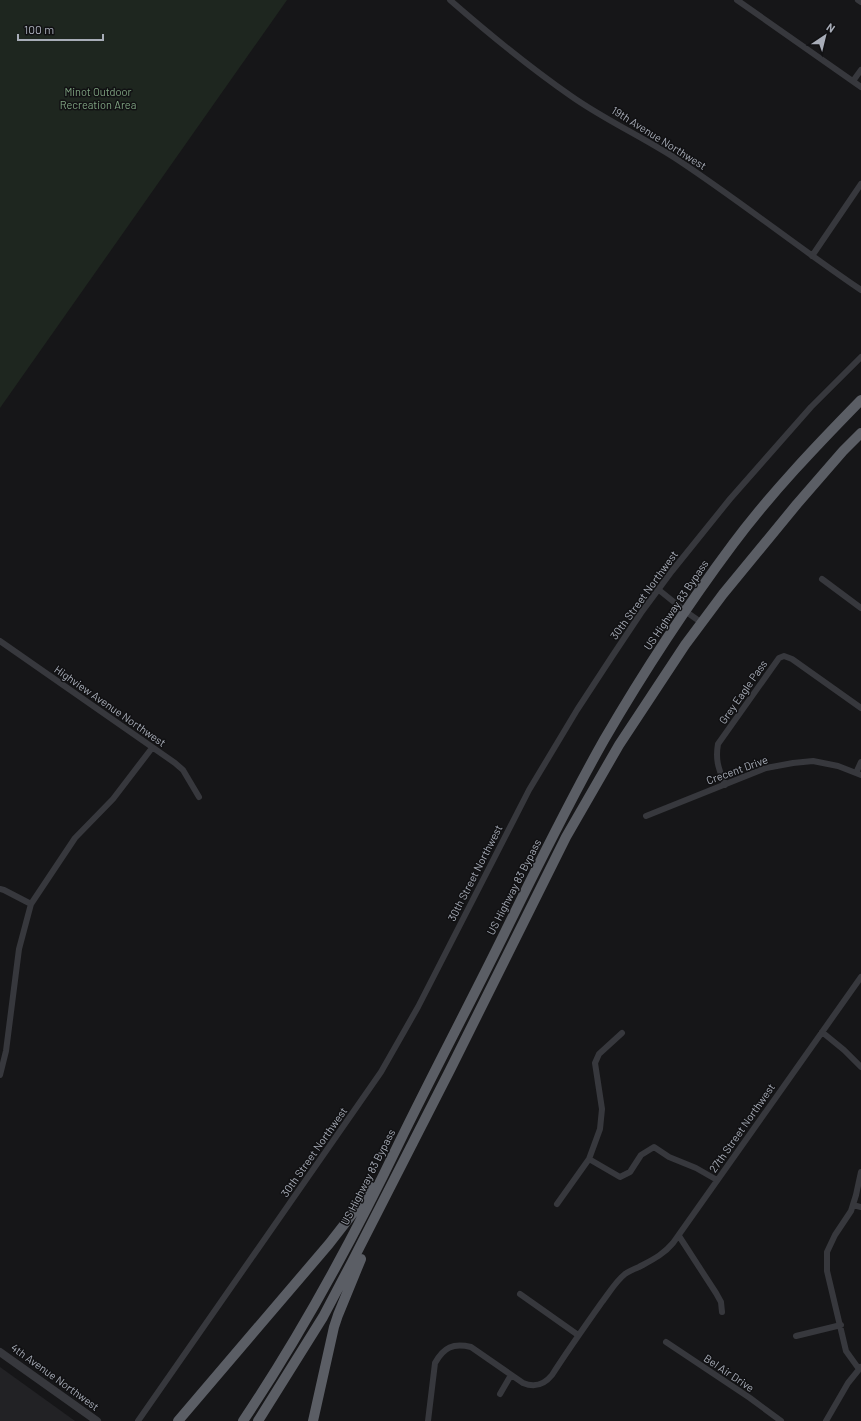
<svg xmlns="http://www.w3.org/2000/svg" width="861" height="1421" font-family="Barlow,sans-serif">
<style>
.built{fill:#222225}
.green{fill:#1e261f}
.lines{fill:none;stroke-linecap:round;stroke-linejoin:round}
.minor{stroke:#37383d;stroke-width:6}
.tertiary{stroke:#37383d;stroke-width:8}
.trunk{stroke:#5b5e65;stroke-width:10}
.labels{text-anchor:middle;stroke-width:3;stroke-linejoin:round;paint-order:stroke}
.park-label{font-size:11px;fill:#7fa381;stroke:#111113}
.street-label{font-size:11px;fill:#a8adb8;stroke:#111113}
</style>
<rect width="100%" height="100%" fill="#161618"/>
<path class="built" d="M 0,1367 L 75,1421 L 0,1421 Z"/>
<path class="green" d="M 0,0 L 287,0 L 0,408 Z"/>
<g class="lines">
<path class="minor" d="M 450,0 C 489,34 529,67 571,96 C 605,120 643,137 678,160 C 740,201 799,248 861,290
M 737,0 L 861,87
M 858,0 L 861,2
M 853,81 L 861,70
M 812,256 L 861,184
M 822,579 L 861,608
M 659,590 L 685,611 L 702,623
M 0,641 L 175,763 L 183,770 L 199,797
M 856,773 L 861,762
M 725,785 C 719,769 715,761 718,744 L 779,658 L 784,656 L 792,659 L 861,708
M 646,816 L 766,768 L 793,763 L 813,761 L 838,766 L 861,775
M 0,889 L 4,890 L 31,904
M 822,1032 L 844,1050 L 861,1067
M 0,1075 L 6,1051 L 19,949 L 31,904 L 75,838 L 113,799 L 152,748
M 589,1159 L 600,1129 L 602,1109 L 595,1063 L 599,1054 L 622,1033
M 557,1204 L 589,1159 L 620,1177 L 630,1172 L 641,1155 L 654,1147 L 669,1157 L 696,1168 L 717,1180
M 853,1205 L 861,1207
M 679,1236 L 716,1293 L 721,1302 L 722,1312
M 520,1294 L 578,1335
M 796,1336 L 841,1325
M 666,1342 L 750,1398 L 781,1421
M 859,1369 L 846,1351 L 827,1271 L 827,1252 L 835,1235 L 851,1211 L 856,1195 L 861,1172
M 500,1394 L 511,1375
M 138,1421 L 381,1072 L 418,1007 L 529,790 L 577,710 L 611,658 L 641,613 L 672,571 L 730,499 L 811,407 L 861,357
M 428,1421 L 435,1363 C 444,1347 453,1343 471,1347 L 523,1383 C 535,1388 544,1385 552,1375 C 568,1350 585,1326 602,1302 C 609,1293 616,1281 625,1274 C 629,1271 634,1269 639,1267 C 652,1260 663,1255 673,1243 L 861,977
M 826,1421 L 848,1383 L 861,1367"/>
<path class="tertiary" d="M 0,1352 L 97,1421"/>
<path class="trunk" d="M 178,1421 L 329,1244 L 357,1208 L 370,1186
M 243,1421 C 302,1333 353,1239 399,1143 C 435,1069 474,996 510,922 C 540,861 570,800 604,740 C 643,673 686,607 733,544 C 771,493 817,445 861,400
M 258,1421 L 323,1317 L 352,1262 L 450,1070 L 566,837 L 619,745 L 685,645 L 723,594 L 797,504 L 843,451 L 861,433
M 313,1421 L 334,1327 L 338,1315 L 361,1259"/>
</g>
<g class="labels">
<g class="park-label">
<text x="98" y="96">Minot Outdoor<tspan x="98" dy="13">Recreation Area</tspan></text>
</g>
<g class="street-label">
<text transform="translate(659 138) rotate(32)" y="4">19th Avenue Northwest</text>
<text transform="translate(644 595) rotate(-54)" y="4">30th Street Northwest</text>
<text transform="translate(676 605) rotate(-56)" y="4">US Highway 83 Bypass</text>
<text transform="translate(743 692) rotate(-55)" y="4">Grey Eagle Pass</text>
<text transform="translate(110 706) rotate(35)" y="4">Highview Avenue Northwest</text>
<text transform="translate(737 770) rotate(-20)" y="4">Crecent Drive</text>
<text transform="translate(475 873) rotate(-63)" y="4">30th Street Northwest</text>
<text transform="translate(514 887) rotate(-63)" y="4">US Highway 83 Bypass</text>
<text transform="translate(742 1128) rotate(-55)" y="4">27th Street Northwest</text>
<text transform="translate(314 1152) rotate(-55)" y="4">30th Street Northwest</text>
<text transform="translate(368 1177) rotate(-63)" y="4">US Highway 83 Bypass</text>
<text transform="translate(729 1373) rotate(34)" y="4">Bel Air Drive</text>
<text transform="translate(55 1377) rotate(36)" y="4">4th Avenue Northwest</text>
</g>
</g>
<g transform="translate(825 36) rotate(35)" stroke="#111113" stroke-width="3" paint-order="stroke">
<path d="M0-3L7 15L0 10L-7 15Z" fill="#a8adb8"/>
<text y="-6" font-size="11" font-weight="bold" text-anchor="middle" fill="#a8adb8">N</text>
</g>
<path d="M18 34v6h85v-6" fill="none" stroke="#a8adb8" stroke-width="2"/>
<text x="24" y="34" font-size="12" fill="#a8adb8" stroke="#111113" stroke-width="3" paint-order="stroke">100 m</text>
</svg>
